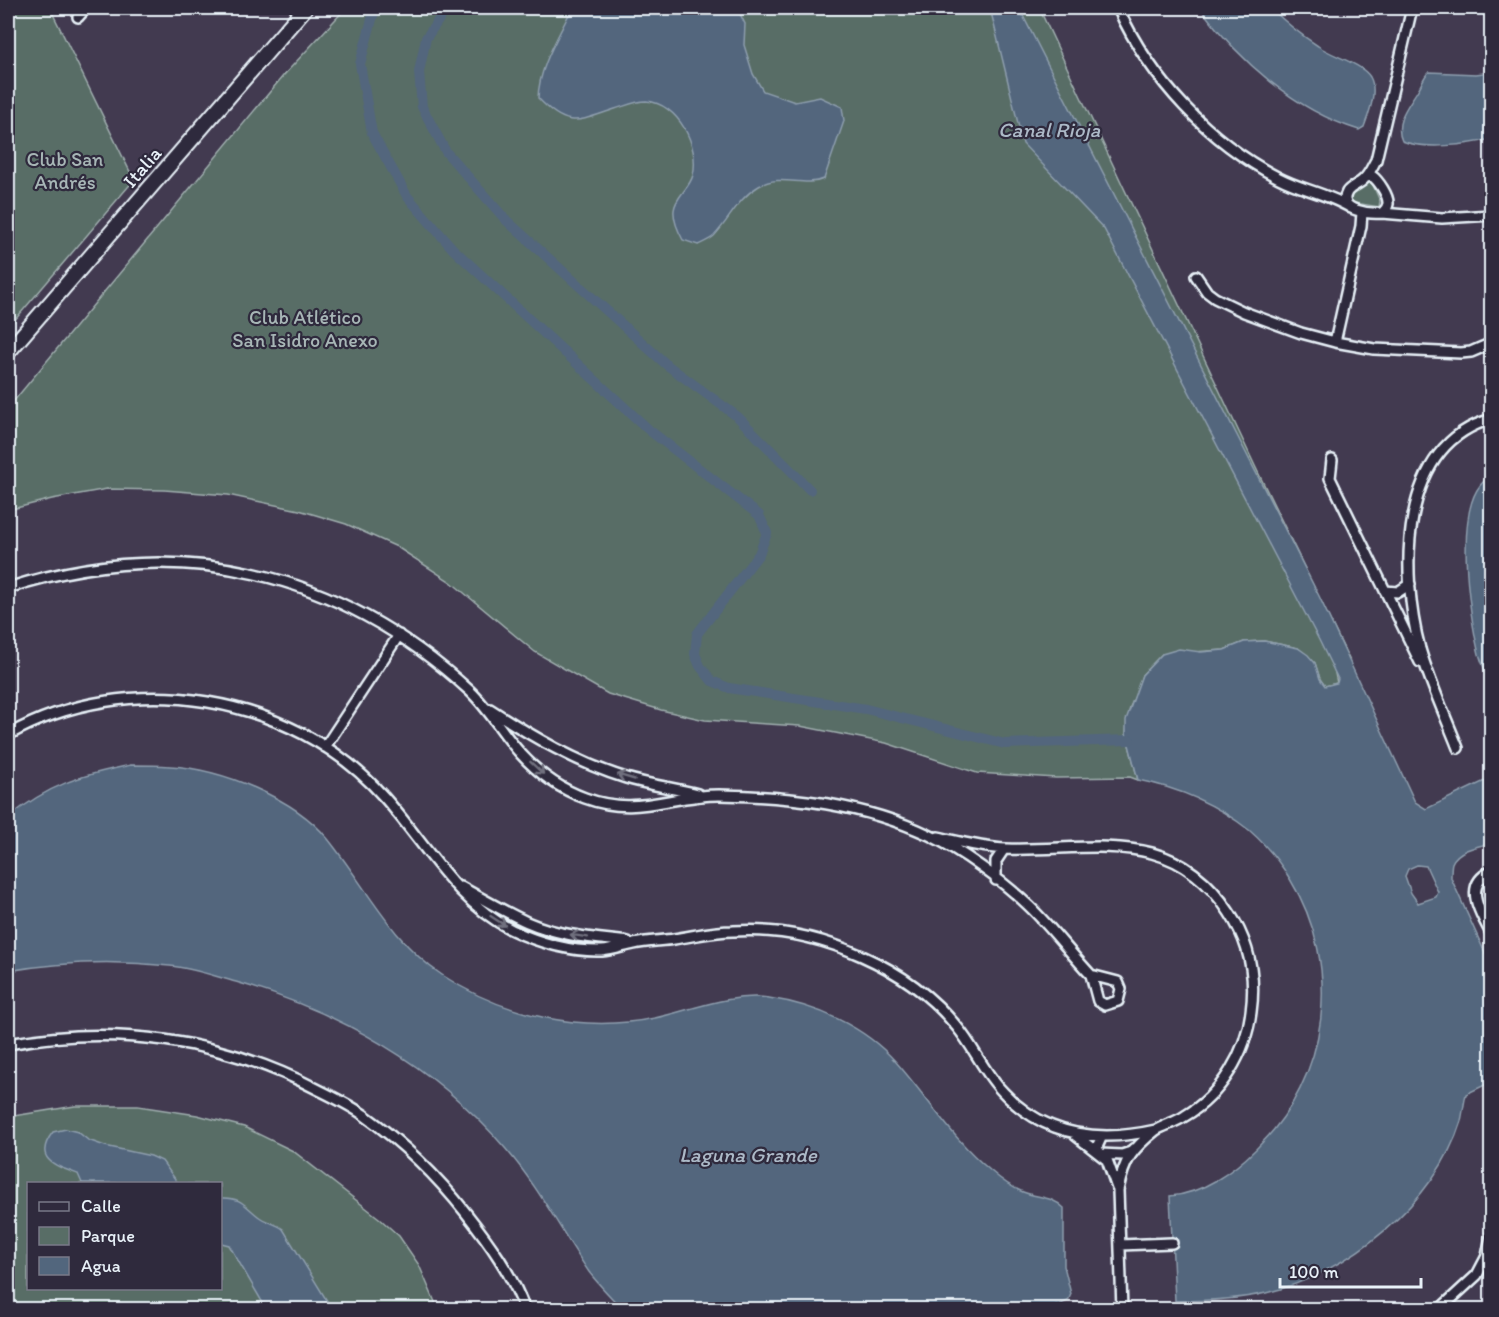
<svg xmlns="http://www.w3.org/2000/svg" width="1499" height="1317" font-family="Itim,sans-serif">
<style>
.green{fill:#586d66;stroke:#a0afaf;stroke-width:1.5;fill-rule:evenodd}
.water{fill:#52667d;stroke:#8e9eae;stroke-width:1.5;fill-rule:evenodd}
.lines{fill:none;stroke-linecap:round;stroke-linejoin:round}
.canal{stroke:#52667d;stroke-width:10}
.street-casing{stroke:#e8f1f8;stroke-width:14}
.secondary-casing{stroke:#e8f1f8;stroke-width:18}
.street{stroke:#2f2a3d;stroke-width:9}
.secondary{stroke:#2f2a3d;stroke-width:14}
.oneway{stroke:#70707e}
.labels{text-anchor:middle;stroke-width:4.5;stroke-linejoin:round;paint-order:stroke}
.park-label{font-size:20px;fill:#a7b6b6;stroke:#2f2a3d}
.street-label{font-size:20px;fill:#e8f1f8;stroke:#2f2a3d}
.water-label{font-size:21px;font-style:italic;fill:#acb9c7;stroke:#2f2a3d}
</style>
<rect width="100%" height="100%" fill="#423a50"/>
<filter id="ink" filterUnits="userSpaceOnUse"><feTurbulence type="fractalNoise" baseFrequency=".0167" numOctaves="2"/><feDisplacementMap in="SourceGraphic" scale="12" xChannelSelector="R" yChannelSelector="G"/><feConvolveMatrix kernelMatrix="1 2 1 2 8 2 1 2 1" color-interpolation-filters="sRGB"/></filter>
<g filter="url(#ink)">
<path class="green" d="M 8,8 L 50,8 L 134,180 L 8,328 Z
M 346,8 L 1039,8 L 1256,468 L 1349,659 L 1344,657 L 1332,659 L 1337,683 L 1325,686 L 1320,679 L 1315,663 L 1298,648 L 1264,641 L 1244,642 L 1224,650 L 1162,654 L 1142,675 L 1137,692 L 1130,707 L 1126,733 L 1138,780 L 1130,777 L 1056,778 L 977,773 L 886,743 L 800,726 L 705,720 L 661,710 L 608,694 L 535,652 L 451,582 L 397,547 L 346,524 L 299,510 L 228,495 L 164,490 L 107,489 L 52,499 L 8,510 L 8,408 L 283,76 Z
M 1367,182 L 1372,183 L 1380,201 L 1379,207 L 1355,203 L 1350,200 L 1351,195 Z
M 75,1106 L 138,1106 L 197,1115 L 244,1127 L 293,1151 L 379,1218 L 399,1236 L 419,1265 L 438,1309 L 8,1310 L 8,1117 ZM 28,1184 L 220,1184 L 220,1288 L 28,1288 Z"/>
<path class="water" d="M 572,8 L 737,8 L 745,24 L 744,45 L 753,74 L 763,91 L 795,102 L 820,97 L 842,107 L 844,121 L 824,179 C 804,188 781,173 759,186 C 737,199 731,218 714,236 C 710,240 704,242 698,245 L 683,240 C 678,231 673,221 674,210 C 675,197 690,188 693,175 C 700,146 678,103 646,101 C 636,101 625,106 615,109 C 578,121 568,130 538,98 C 539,66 559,36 572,8 Z
M 990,8 L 1019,8 L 1319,596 L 1415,802 L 1426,809 L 1491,778 L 1491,843 C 1479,846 1458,849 1452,863 C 1451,866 1451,874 1451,878 L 1491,966 L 1491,1082 L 1466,1094 C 1464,1103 1463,1112 1461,1121 C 1436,1203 1347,1274 1266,1293 C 1236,1300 1206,1301 1175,1301 L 1170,1196 C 1202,1194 1234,1171 1256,1149 C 1330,1078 1343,965 1290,879 C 1279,861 1264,843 1249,830 C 1216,804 1179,788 1138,780 L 1126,733 L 1126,720 L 1142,675 L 1162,654 L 1179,649 L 1201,652 L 1224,650 L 1244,642 L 1264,641 L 1298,648 L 1308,655 L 1315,663 L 1320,679 L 1325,686 L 1337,683 L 1338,679 L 1319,640 L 1104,229 L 1023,144 ZM 1417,865 L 1426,866 L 1438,892 L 1436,897 L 1418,903 L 1411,893 L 1405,876 L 1408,869 Z
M 1200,8 L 1271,8 C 1285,22 1301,35 1318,46 C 1332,56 1361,63 1370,77 C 1378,91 1369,113 1364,127 L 1359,130 C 1294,110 1240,61 1200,8 Z
M 1429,72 L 1476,74 L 1491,72 L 1491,139 C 1468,145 1424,150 1402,141 C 1393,121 1410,104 1419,88 C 1423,82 1423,77 1429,72 Z
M 1491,477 L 1492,477 L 1491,684 C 1487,675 1482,664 1479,654 C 1470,619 1450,494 1491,477 Z
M 131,765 C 144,765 157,765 170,766 C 221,769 295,798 328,839 C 365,885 391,941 442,975 C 504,1016 582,1033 655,1018 C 692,1010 729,993 769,998 C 816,1005 864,1026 896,1062 C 929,1099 952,1139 991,1171 C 1000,1179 1013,1188 1023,1192 C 1038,1198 1052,1196 1064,1208 L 1064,1266 L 1071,1294 L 1068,1301 L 1046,1310 L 622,1309 C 611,1297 599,1285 589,1272 C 561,1231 538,1186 505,1148 C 433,1064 342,1013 236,982 C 214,976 192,968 170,966 C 116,960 60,962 8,971 L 8,818 C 48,785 81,775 131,765 Z
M 66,1129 L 78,1132 L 88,1140 L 105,1146 L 151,1156 L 162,1161 L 178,1183 L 82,1183 L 78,1174 C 55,1166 32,1159 53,1132 Z
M 221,1198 C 241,1197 244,1205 258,1216 C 265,1222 275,1223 283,1229 L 332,1309 L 269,1309 L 264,1305 L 229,1245 L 221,1243 Z"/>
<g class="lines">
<path class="canal" d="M 375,8 L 360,64 L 372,133 L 407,196 L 453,249 L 649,430 L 759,515 L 767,533 L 759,554 L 697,634 L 695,654 L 700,666 L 712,681 L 729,688 L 866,709 L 1005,744 L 1130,740
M 447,8 L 426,38 L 419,72 L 422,107 L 446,152 L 506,220 L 667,365 L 738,417 L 810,490"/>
<defs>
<path id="street" d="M 1118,8 C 1150,79 1209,142 1279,178 C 1302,190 1329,194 1351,208
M 78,17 L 86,8
M 1366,177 L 1372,176 C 1378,180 1389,196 1388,204 C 1387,209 1385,210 1382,213 C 1371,214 1336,211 1347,192 C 1350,187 1359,184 1363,180 C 1369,175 1372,167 1376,160 L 1412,8
M 1382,213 L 1442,218 L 1492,215
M 1196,276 L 1207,292 L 1215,298 L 1244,312 L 1301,333 L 1335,342 L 1374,349 L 1461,353 L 1471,352 L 1492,343
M 1335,342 L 1361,226 L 1362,212
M 1332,460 L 1330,478 L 1420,662
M 8,588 C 178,533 338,570 470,691 C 490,710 502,733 520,753 C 538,773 560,789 585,798 C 636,817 670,795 719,795 C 791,796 863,804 929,835 C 961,850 1004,882 1029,906 C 1052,928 1070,953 1091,975
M 1385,591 L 1398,592 L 1410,584
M 490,709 C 533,737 577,763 626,778 C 649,785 674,788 698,794
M 8,735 C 128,667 293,694 384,797 C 425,843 456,902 512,930 C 539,943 572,952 602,951 C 613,950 624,946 634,944 C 647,941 661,941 674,939 C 694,936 713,931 733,931 C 777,928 822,938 862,956 C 898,972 932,996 957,1027 C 974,1047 984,1073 1003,1092 C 1044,1136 1099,1143 1156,1130 C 1132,1149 1124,1160 1118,1190 L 1122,1310
M 325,747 L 399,635
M 1458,748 C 1445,715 1430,683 1420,649 C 1400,574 1398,444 1492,419
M 938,837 C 960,842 983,848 1006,849 C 1092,852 1172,824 1229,912 C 1249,942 1256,977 1251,1012 C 1246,1053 1221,1095 1185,1116 C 1176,1122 1165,1125 1156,1130
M 1492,871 C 1461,885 1481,914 1492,935
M 996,880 L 996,861 L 1004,849
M 461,887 C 483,899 505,912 527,922 C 559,936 594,938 628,942
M 1091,975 L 1118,982 L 1121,989 L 1118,1001 L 1105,1005 L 1098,1001 Z
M 8,1044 C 113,1024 221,1039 317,1089 C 333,1097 350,1105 364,1115 C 403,1143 437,1176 466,1213 C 489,1242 512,1274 525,1310
M 1075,1135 L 1107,1160 L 1117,1188
M 1102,1136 L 1097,1147 L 1100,1154 L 1122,1155 L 1131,1152 L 1133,1149
M 1120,1245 L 1172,1243
M 1439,1310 L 1477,1275 L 1487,1256 L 1492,1231"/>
<path id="secondary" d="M 8,352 L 305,8"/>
</defs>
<use href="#street" class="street-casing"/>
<use href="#secondary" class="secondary-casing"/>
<use href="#street" class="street"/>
<use href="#secondary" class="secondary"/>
</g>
<defs><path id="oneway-shaft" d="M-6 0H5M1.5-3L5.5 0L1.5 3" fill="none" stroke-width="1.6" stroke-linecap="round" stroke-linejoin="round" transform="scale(1.5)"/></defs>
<g class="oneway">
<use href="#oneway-shaft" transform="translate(537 768) rotate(43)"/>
<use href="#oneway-shaft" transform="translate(626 777) rotate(-164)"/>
<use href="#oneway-shaft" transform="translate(498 921) rotate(33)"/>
<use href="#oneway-shaft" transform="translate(579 936) rotate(-171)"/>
</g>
</g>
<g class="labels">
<g class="park-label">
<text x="65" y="166">Club San<tspan x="65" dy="23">Andrés</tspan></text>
<text x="305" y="324">Club Atlético<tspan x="305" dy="23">San Isidro Anexo</tspan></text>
</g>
<g class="street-label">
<text transform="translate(142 167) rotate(-49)" y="7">Italia</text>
</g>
<g class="water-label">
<text x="1049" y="137">Canal Rioja</text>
<text x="748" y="1162">Laguna Grande</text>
</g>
</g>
<rect width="1499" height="1317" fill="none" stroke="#2f2a3d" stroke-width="30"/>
<rect x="15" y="15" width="1469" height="1287" fill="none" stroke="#e8f1f8" stroke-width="2" filter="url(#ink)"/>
<rect x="27" y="1182" width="195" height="108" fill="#2f2a3d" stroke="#797a88" stroke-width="1.5"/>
<rect x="39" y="1202" width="30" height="9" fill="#2f2a3d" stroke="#797a88" stroke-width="1.5"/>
<text x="81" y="1212" font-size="18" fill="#e8f1f8">Calle</text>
<rect x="39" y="1227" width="30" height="18" fill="#586d66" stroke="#797a88" stroke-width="1.5"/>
<text x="81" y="1242" font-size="18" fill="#e8f1f8">Parque</text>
<rect x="39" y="1257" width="30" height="18" fill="#52667d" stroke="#797a88" stroke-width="1.5"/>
<text x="81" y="1272" font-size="18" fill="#e8f1f8">Agua</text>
<path d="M1280 1278v9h141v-9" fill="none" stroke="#e8f1f8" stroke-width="3"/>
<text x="1289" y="1278" font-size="18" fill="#e8f1f8" stroke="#2f2a3d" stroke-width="4.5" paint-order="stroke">100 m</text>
</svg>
